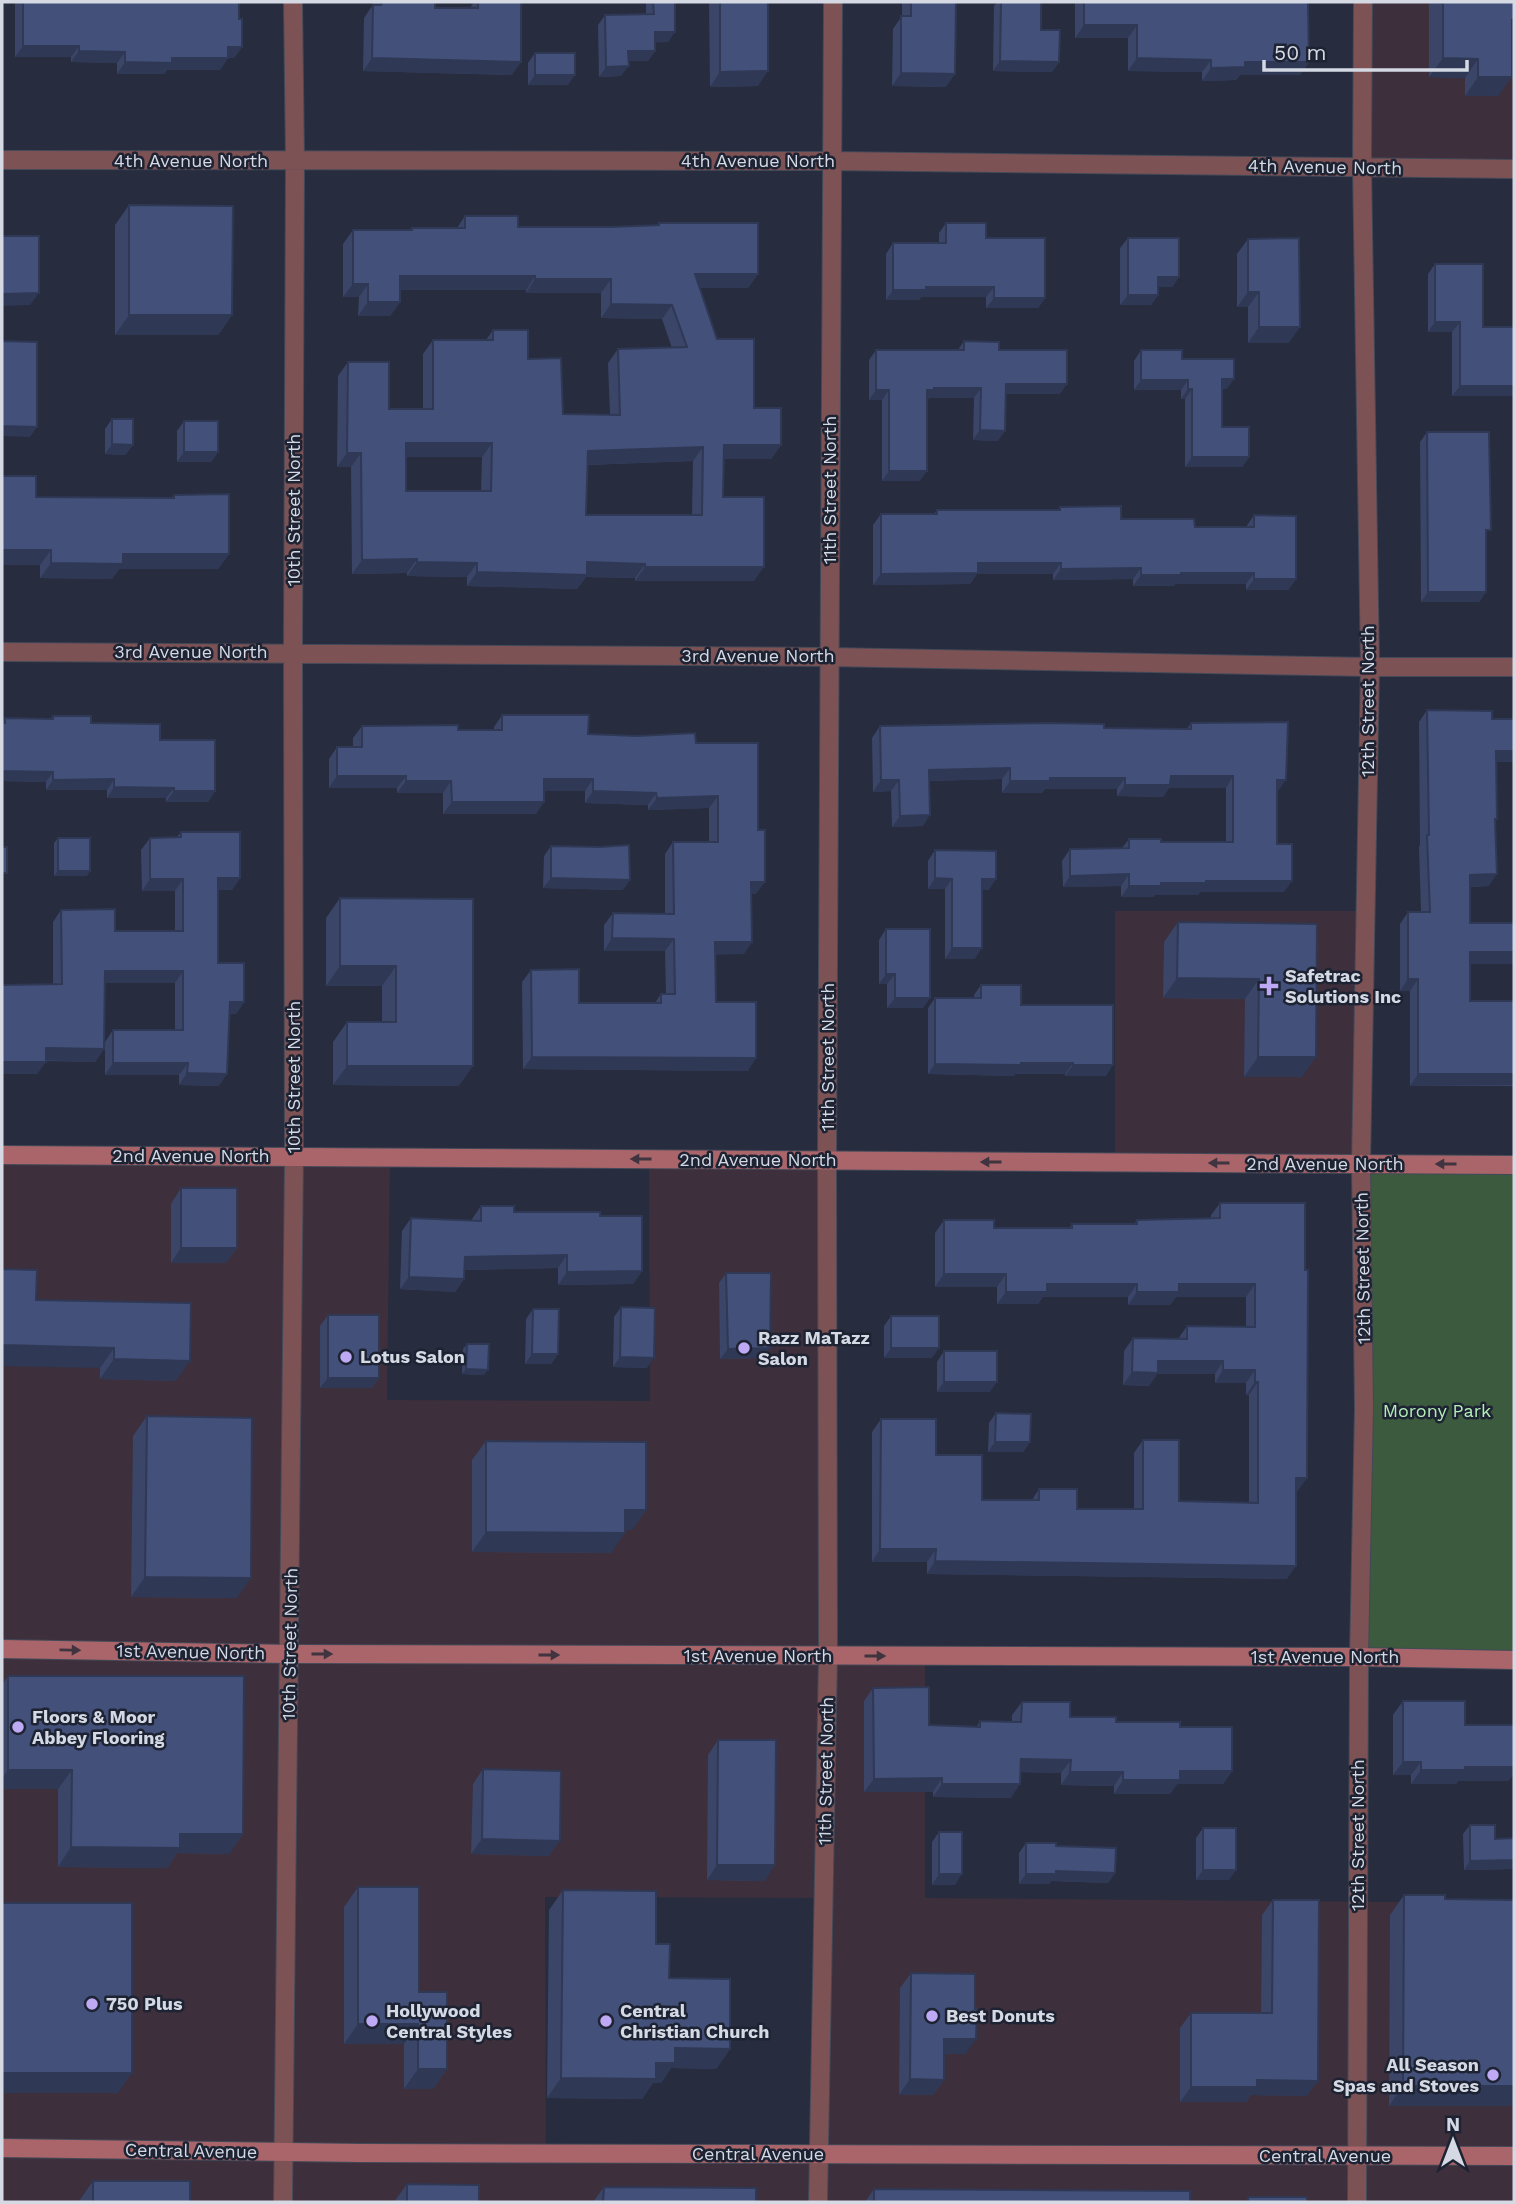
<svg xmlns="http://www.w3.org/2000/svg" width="1516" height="2204" font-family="'Work Sans',sans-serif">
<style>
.commercial{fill:#3e2f3c;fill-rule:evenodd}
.green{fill:#3c5a3d}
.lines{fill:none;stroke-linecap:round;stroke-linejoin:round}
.street-casing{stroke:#434959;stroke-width:20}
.secondary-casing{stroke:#434959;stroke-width:20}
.street{stroke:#7d5254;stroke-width:18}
.secondary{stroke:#a96569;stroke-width:18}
.wall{fill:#3a4568;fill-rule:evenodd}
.shaded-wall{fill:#2f3855}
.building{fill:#435079;stroke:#2f3855;stroke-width:2;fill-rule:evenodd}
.oneway{fill:#403440}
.poi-dot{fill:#bea9f4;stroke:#1d2333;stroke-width:2.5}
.labels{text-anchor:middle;stroke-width:5;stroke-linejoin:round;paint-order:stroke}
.street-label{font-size:18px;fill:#d4d9e4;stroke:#1d2333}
.poi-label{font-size:18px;font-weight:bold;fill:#d4d9e4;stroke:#1d2333;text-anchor:start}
.park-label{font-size:18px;fill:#b3efb5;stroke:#1d2333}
</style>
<rect width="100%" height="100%" fill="#272d3e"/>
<path class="commercial" d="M 1363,2 L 1514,2 L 1514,169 L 1362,167 Z
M 1115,911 L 1366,911 L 1361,1164 L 1115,1163 Z
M 2,1155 L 390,1157 L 387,1400 L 650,1401 L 649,1159 L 827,1160 L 828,1655 L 925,1656 L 925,1898 L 1514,1903 L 1514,2202 L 2,2202 ZM 545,1897 L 823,1898 L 818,2154 L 546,2153 Z"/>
<path class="green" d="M 1361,1164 L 1514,1165 L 1514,1660 L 1359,1657 Z"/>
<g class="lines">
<defs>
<path id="street" d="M 2,160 L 831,161 L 1514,169
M 2,652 L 829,657 L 1370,667 L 1514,667
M 283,2202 L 294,1157 L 293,653 L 295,161 L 293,2
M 818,2202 L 828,1656 L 827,1160 L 833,2
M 1357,2202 L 1359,1657 L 1364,1408 L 1361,1164 L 1370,667 L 1362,167 L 1363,2"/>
<path id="secondary" d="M 2,1155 L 1514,1165
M 2,1649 L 290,1654 L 1359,1657 L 1514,1660
M 2,2148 L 360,2153 L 1514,2156"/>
</defs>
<use href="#street" class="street-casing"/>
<use href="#secondary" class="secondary-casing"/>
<use href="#street" class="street"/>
<use href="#secondary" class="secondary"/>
</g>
<path class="wall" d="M 15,2 L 239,2 L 239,19 L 242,47 L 234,58 L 228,58 L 220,70 L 167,70 L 164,74 L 117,74 L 117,63 L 71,62 L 71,57 L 15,57 Z
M 373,2 L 435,2 L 435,8 L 470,8 L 474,2 L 521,2 L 512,75 L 363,71 L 364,18 L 372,6 Z
M 646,2 L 675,2 L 668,42 L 655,42 L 655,51 L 648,61 L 628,61 L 621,76 L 599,77 L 598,25 L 605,15 L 646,14 Z
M 709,2 L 768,2 L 758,86 L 710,87 Z
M 902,2 L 956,2 L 946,87 L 892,86 L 893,29 L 902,16 Z
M 997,2 L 1041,2 L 1041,30 L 1059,62 L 1052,72 L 993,71 L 994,6 Z
M 1075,2 L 1308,2 L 1309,62 L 1300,75 L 1240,75 L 1236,80 L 1202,81 L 1202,72 L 1128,71 L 1128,38 L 1075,38 Z
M 1429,2 L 1514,2 L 1514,39 L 1512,39 L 1498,96 L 1465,96 L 1465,78 L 1429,77 Z
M 535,53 L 568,85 L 528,85 L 528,63 Z
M 129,205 L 232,315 L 218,335 L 115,335 L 115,225 Z
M 465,216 L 518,227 L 611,227 L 657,225 L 659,223 L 758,274 L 748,288 L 700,288 L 717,339 L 754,408 L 781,445 L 771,459 L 723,459 L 723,497 L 754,581 L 635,581 L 635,578 L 586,577 L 577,589 L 467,586 L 467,577 L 407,576 L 407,573 L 352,574 L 351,467 L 337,467 L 338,376 L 348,362 L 389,409 L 423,409 L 423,354 L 433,340 L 486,340 L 493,330 L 528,359 L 563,414 L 610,415 L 608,363 L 618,349 L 672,348 L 662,319 L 601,318 L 601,293 L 526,293 L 526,290 L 400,290 L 400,302 L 390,316 L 358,316 L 359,297 L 343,297 L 343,244 L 353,230 L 410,230 L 412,228 L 457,228 ZM 406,457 L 482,457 L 481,491 L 406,491 ZM 693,461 L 692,515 L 586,515 L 587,465 Z
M 946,223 L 986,238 L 1045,298 L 1038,308 L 986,308 L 986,297 L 921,297 L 919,300 L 886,300 L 886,254 L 893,243 L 939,243 L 939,233 Z
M 1128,238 L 1179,277 L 1172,287 L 1158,287 L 1158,295 L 1151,305 L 1120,305 L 1120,248 Z
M 1248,239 L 1289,343 L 1248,343 L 1248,307 L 1237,307 L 1237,254 Z
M 1435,264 L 1514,396 L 1452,396 L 1452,332 L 1428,332 L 1428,274 Z
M 964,341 L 999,350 L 1060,394 L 1006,394 L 998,441 L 973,440 L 974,398 L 929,398 L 927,400 L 920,481 L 882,481 L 882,400 L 869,400 L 869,360 L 876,350 L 958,350 Z
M 1141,350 L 1182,359 L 1227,389 L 1222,389 L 1222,427 L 1249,457 L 1242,467 L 1185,467 L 1185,399 L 1181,399 L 1181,390 L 1134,390 L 1134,361 Z
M 112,419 L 133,445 L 125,455 L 105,454 L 105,429 Z
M 184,421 L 218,452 L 211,462 L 177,462 L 177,431 Z
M 1427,432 L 1486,537 L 1486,592 L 1479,602 L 1421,602 L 1420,442 Z
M 174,495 L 229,554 L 218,569 L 119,569 L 112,579 L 40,578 L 40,565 L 2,565 L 36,497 L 171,498 Z
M 1060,507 L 1121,519 L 1195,527 L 1246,527 L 1254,515 L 1296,579 L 1288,590 L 1246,590 L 1246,584 L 1175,584 L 1174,586 L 1133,586 L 1133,579 L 1053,580 L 1053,574 L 977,574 L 970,584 L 873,585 L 873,525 L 881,514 L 934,514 L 937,510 L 1058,510 Z
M 1427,710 L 1492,719 L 1514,762 L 1496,762 L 1495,822 L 1489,886 L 1470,887 L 1470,923 L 1514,964 L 1470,964 L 1470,1001 L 1514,1001 L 1514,1086 L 1410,1086 L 1410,991 L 1400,991 L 1400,924 L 1408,912 L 1421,912 L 1419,847 L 1420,845 L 1419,722 Z
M 502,715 L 588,734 L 696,743 L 758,743 L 756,894 L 752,894 L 744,954 L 715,954 L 716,1002 L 748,1071 L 523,1069 L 522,982 L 531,970 L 579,1003 L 655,1003 L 661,994 L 666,994 L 665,951 L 604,951 L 604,925 L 613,913 L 665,913 L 665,854 L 673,842 L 709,842 L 709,808 L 648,810 L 648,805 L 585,803 L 585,791 L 544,791 L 536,814 L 443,814 L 443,793 L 397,793 L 397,788 L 329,788 L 329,759 L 337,747 L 353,747 L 353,738 L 362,726 L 458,730 L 494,730 L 494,727 Z
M 53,716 L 91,723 L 160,740 L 215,791 L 208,802 L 166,802 L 166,798 L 107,798 L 107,790 L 46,790 L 46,782 L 2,781 L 2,722 L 5,718 L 50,719 Z
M 1191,723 L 1278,791 L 1277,791 L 1277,844 L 1284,892 L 1200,892 L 1198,895 L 1155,895 L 1153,897 L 1121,897 L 1121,886 L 1063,887 L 1062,861 L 1070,849 L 1122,848 L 1129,839 L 1161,842 L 1226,842 L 1226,788 L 1169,788 L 1163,797 L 1117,796 L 1117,789 L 1045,789 L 1042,793 L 1002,793 L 1002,779 L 929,781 L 923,826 L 892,827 L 891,791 L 873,792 L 872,738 L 880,726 L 1187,729 Z
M 181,832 L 240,878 L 232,890 L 218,890 L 218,963 L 244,1002 L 236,1014 L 230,1014 L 219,1086 L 179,1085 L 179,1075 L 105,1075 L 105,1042 L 113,1030 L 175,1030 L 175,983 L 105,983 L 104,1049 L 95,1062 L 46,1061 L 37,1074 L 2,1074 L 2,985 L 53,984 L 53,922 L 61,910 L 115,931 L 175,931 L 175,891 L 142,891 L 141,850 L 150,838 L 177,837 Z
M 58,838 L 87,876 L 54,876 L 54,843 Z
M 551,846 L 623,890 L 543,888 L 544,856 Z
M 935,850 L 989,890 L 982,889 L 975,959 L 945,959 L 945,889 L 928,889 L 928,861 Z
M 340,898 L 473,899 L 459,1086 L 333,1085 L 333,1042 L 347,1022 L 382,1022 L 382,986 L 326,986 L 326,918 Z
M 1178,922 L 1317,924 L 1302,1077 L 1244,1077 L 1245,999 L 1163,998 L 1164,942 Z
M 886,929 L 923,1008 L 887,1008 L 887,984 L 879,984 L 879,940 Z
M 981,985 L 1021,1005 L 1106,1076 L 1065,1076 L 1065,1074 L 1015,1074 L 1014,1076 L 928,1074 L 928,1008 L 935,998 L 974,998 L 974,995 Z
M 181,1188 L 237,1248 L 226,1263 L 171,1263 L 171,1204 Z
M 1220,1203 L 1305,1203 L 1298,1491 L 1296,1491 L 1287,1579 L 927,1574 L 927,1562 L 872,1562 L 872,1432 L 881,1419 L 936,1455 L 982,1500 L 1032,1500 L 1039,1489 L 1077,1509 L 1134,1509 L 1134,1453 L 1143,1440 L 1179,1501 L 1249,1503 L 1249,1395 L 1246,1395 L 1246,1383 L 1215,1383 L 1215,1374 L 1157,1374 L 1149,1386 L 1123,1385 L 1124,1351 L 1133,1338 L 1178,1339 L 1187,1326 L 1246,1327 L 1246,1297 L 1176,1297 L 1170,1305 L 1128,1305 L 1128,1297 L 1043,1297 L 1038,1304 L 997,1304 L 997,1287 L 935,1287 L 935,1233 L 944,1220 L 994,1228 L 1069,1228 L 1072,1224 L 1134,1224 L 1137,1220 L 1211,1219 L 1211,1215 Z
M 481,1206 L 514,1212 L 600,1216 L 642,1271 L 633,1284 L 558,1285 L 558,1268 L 464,1270 L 464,1279 L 455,1292 L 400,1289 L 402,1231 L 411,1218 L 472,1221 L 472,1219 Z
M 726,1273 L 763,1358 L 720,1359 L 719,1283 Z
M 36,1300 L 176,1381 L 100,1379 L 100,1368 Z
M 621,1307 L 647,1368 L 613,1367 L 614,1317 Z
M 533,1309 L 558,1354 L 551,1364 L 525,1364 L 526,1319 Z
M 328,1315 L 379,1378 L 372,1388 L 320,1388 L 320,1326 Z
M 891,1316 L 932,1358 L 884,1358 L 884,1326 Z
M 467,1344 L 484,1375 L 462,1374 L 463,1349 Z
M 944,1351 L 990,1392 L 937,1392 L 937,1362 Z
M 996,1413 L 1030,1442 L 1023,1452 L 988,1452 L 989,1423 Z
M 147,1416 L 237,1598 L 131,1597 L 133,1436 Z
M 486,1441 L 646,1510 L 632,1530 L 625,1530 L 611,1553 L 472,1552 L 472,1460 Z
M 8,1676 L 243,1834 L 229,1854 L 177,1853 L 167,1868 L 58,1867 L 58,1789 L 2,1789 L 2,1685 Z
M 873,1688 L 929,1725 L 977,1726 L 980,1721 L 1012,1722 L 1012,1715 L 1022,1702 L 1070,1717 L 1180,1727 L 1232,1771 L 1223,1784 L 1177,1784 L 1170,1794 L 1114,1794 L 1114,1786 L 1061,1785 L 1061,1773 L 1020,1772 L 1011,1798 L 933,1797 L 933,1792 L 864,1792 L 864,1701 Z
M 1403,1701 L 1465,1725 L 1514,1774 L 1508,1781 L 1458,1781 L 1456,1784 L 1411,1784 L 1411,1775 L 1393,1775 L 1393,1715 Z
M 718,1740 L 765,1881 L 707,1880 L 708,1755 Z
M 483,1769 L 549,1856 L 471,1854 L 473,1784 Z
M 1470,1825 L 1495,1839 L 1514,1838 L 1514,1869 L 1464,1870 L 1463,1834 Z
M 1203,1828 L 1229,1880 L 1196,1880 L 1196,1838 Z
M 939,1832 L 955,1885 L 932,1885 L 932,1842 Z
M 1026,1843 L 1056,1846 L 1115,1873 L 1108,1883 L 1051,1881 L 1049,1884 L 1019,1884 L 1019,1853 Z
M 358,1887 L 447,2069 L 433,2089 L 404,2089 L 404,2044 L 344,2044 L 344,1907 Z
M 563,1890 L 656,1944 L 669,1978 L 730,2049 L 716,2069 L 671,2068 L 661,2083 L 653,2083 L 642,2099 L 547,2098 L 549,1910 Z
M 1404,1895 L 1445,1899 L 1514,1900 L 1514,2106 L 1389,2106 L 1390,1915 Z
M 1273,1900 L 1307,2096 L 1251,2095 L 1246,2102 L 1180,2102 L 1180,2028 L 1191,2013 L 1261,2013 L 1262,1915 Z
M 911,1973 L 975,2009 L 966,2054 L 944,2054 L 944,2080 L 933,2095 L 899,2095 L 900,1988 Z
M 93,2181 L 190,2202 L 79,2202 L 79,2201 Z
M 407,2184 L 479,2202 L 394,2202 Z
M 604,2187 L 756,2202 L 593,2202 Z
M 874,2189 L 1190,2202 L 865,2202 Z"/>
<path class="shaded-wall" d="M 1512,20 L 1514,20 L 1514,39 L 1499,39 Z
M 1084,25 L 1137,25 L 1128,38 L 1075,38 Z
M 655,32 L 675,32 L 668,42 L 648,43 Z
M 23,46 L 79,46 L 71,57 L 15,57 Z
M 228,47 L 242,47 L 234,58 L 228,58 L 220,70 L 167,70 L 164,74 L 117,74 L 125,62 L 172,58 Z
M 79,51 L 125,52 L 117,63 L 71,62 Z
M 628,51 L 655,51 L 648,61 L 621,61 Z
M 372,58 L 521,62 L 512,75 L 363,71 Z
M 1137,58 L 1211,60 L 1202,72 L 1128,71 Z
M 1443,58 L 1478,59 L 1465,78 L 1429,77 Z
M 1000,61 L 1059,62 L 1052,72 L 993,71 Z
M 1245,62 L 1309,62 L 1300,75 L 1240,75 L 1236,80 L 1202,81 L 1211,68 Z
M 629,66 L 621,76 L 599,77 L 606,67 Z
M 768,71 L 758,86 L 710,87 L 720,72 Z
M 901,73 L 955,74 L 946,87 L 892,86 Z
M 535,75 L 575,75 L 568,85 L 528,85 Z
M 1478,77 L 1512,77 L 1498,96 L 1465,96 Z
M 695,274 L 758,274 L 748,288 L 685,288 Z
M 400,276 L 535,276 L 526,290 L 391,290 Z
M 1158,277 L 1179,277 L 1172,287 L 1151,287 Z
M 535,279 L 611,279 L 601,293 L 526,293 Z
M 353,284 L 368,284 L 359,297 L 343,297 Z
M 926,287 L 994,287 L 986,297 L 921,297 L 919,300 L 886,300 L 893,290 Z
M 1248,292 L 1259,292 L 1248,307 L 1237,307 Z
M 39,293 L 30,305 L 2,306 L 2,294 Z
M 1128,295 L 1158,295 L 1151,305 L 1120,305 Z
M 994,298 L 1045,298 L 1038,308 L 986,308 Z
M 368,302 L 400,302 L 390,316 L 358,316 Z
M 611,304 L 672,305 L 662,319 L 601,318 Z
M 129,315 L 232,315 L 218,335 L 115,335 Z
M 1435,322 L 1460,322 L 1452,332 L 1428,332 Z
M 1259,327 L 1300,327 L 1289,343 L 1248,343 Z
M 1222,379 L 1234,379 L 1227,389 L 1215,390 Z
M 1141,380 L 1188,380 L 1181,390 L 1134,390 Z
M 1006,384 L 1067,384 L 1060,394 L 999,394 Z
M 1460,386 L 1514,386 L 1514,396 L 1452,396 Z
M 934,388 L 981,388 L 974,398 L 929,398 L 927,400 L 927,390 Z
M 1188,389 L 1192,389 L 1185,399 L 1181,399 Z
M 876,390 L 889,390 L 882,400 L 869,400 Z
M 2,426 L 37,427 L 30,437 L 2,436 Z
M 980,430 L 1005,431 L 998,441 L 973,440 Z
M 406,443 L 492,443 L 482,457 L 396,457 Z
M 112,444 L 133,445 L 125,455 L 105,454 Z
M 724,445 L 781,445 L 771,459 L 714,459 Z
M 703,447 L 693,461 L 578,465 L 588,451 Z
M 184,452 L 218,452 L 211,462 L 177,462 Z
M 347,453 L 361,453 L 351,467 L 337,467 Z
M 1192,457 L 1249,457 L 1242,467 L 1185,467 Z
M 889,471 L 927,471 L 920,481 L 882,481 Z
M 2,550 L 51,550 L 40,565 L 2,565 Z
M 123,554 L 229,554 L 218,569 L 119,569 L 112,579 L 40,578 L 51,563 Z
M 417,559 L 407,573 L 352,574 L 362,560 Z
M 417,562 L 477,563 L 467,577 L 407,576 Z
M 587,562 L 645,564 L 635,578 L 586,577 L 577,589 L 467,586 L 477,572 Z
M 978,563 L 1061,563 L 1053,574 L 977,574 L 970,584 L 873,585 L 881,574 Z
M 645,567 L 764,567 L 754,581 L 635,581 Z
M 1141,568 L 1133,579 L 1053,580 L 1061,569 Z
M 1181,573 L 1254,573 L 1246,584 L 1175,584 L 1174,586 L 1133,586 L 1141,575 Z
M 1254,579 L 1296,579 L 1288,590 L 1246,590 Z
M 1428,592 L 1486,592 L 1479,602 L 1421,602 Z
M 1496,751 L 1514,751 L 1514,762 L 1488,762 Z
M 1010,768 L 1002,779 L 921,781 L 929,770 Z
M 2,771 L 53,772 L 46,782 L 2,781 Z
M 337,776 L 406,776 L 397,788 L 329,788 Z
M 1171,776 L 1233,776 L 1226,788 L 1169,788 L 1163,797 L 1117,796 L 1125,785 Z
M 1050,778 L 1125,778 L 1117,789 L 1045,789 L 1042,793 L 1002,793 L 1010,781 Z
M 114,779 L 107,790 L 46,790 L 53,780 Z
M 544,779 L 593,779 L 585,791 L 536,791 Z
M 881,780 L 899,780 L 891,791 L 873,792 Z
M 1277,780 L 1286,780 L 1278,791 L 1269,791 Z
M 406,781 L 451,781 L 443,793 L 397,793 Z
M 114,787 L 174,788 L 166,798 L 107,798 Z
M 174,791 L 215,791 L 208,802 L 166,802 Z
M 593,791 L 656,793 L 648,805 L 585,803 Z
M 718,796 L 709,808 L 648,810 L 657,798 Z
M 452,802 L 544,802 L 536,814 L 443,814 Z
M 930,815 L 923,826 L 892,827 L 900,816 Z
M 58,871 L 90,871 L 87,876 L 54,876 Z
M 1129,874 L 1121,886 L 1063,887 L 1070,876 Z
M 1497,874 L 1489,886 L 1462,887 L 1470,875 Z
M 218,878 L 240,878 L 232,890 L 209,890 Z
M 551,878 L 630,880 L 623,890 L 543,888 Z
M 935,878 L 952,879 L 945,889 L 928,889 Z
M 150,879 L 183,879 L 175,891 L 142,891 Z
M 982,879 L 996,879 L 989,890 L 975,889 Z
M 1206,881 L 1292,881 L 1284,892 L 1200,892 L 1198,895 L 1155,895 L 1153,897 L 1121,897 L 1129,886 Z
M 751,882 L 765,882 L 756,894 L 743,894 Z
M 612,938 L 674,939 L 665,951 L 604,951 Z
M 715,942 L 752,942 L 744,954 L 706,955 Z
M 952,948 L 982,948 L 975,959 L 945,959 Z
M 1470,952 L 1514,952 L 1514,964 L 1462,964 Z
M 340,966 L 396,966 L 382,986 L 326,986 Z
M 105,971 L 183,971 L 175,983 L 97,983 Z
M 886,974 L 895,974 L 887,984 L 879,984 Z
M 1177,978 L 1259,979 L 1245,999 L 1163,998 Z
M 1408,979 L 1418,979 L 1410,991 L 1400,991 Z
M 895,998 L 930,998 L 923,1008 L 887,1008 Z
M 230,1002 L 244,1002 L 236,1014 L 222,1014 Z
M 46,1048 L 104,1049 L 95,1062 L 37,1060 Z
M 532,1057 L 756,1058 L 748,1071 L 523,1069 Z
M 1258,1057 L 1316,1057 L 1302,1077 L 1244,1077 Z
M 2,1062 L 46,1062 L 37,1074 L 2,1074 Z
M 113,1063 L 188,1063 L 179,1075 L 105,1075 Z
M 1021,1063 L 1073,1063 L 1065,1074 L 1015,1074 L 1014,1076 L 928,1074 L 935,1064 Z
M 1073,1065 L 1113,1065 L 1106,1076 L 1065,1076 Z
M 347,1066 L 473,1066 L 459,1086 L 333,1085 Z
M 187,1073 L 227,1074 L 219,1086 L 179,1085 Z
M 1418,1074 L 1514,1074 L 1514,1085 L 1410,1086 Z
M 181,1248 L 237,1248 L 226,1263 L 171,1263 Z
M 567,1255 L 558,1268 L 456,1270 L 465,1257 Z
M 642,1271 L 633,1284 L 558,1285 L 567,1272 Z
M 944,1274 L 1006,1274 L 997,1287 L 935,1287 Z
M 409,1277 L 464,1279 L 455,1292 L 400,1289 Z
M 1047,1284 L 1137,1284 L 1128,1297 L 1043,1297 L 1038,1304 L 997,1304 L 1006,1292 Z
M 1179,1284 L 1255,1284 L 1246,1297 L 1176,1297 L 1170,1305 L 1128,1305 L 1137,1292 Z
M 2,1345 L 114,1348 L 100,1368 L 2,1366 Z
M 770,1348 L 763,1358 L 720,1359 L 728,1349 Z
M 891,1348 L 939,1348 L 932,1358 L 884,1358 Z
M 532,1354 L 558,1354 L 551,1364 L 525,1364 Z
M 620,1357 L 654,1358 L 647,1368 L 613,1367 Z
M 114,1359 L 190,1361 L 176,1381 L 100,1379 Z
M 1158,1361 L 1223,1361 L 1215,1374 L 1157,1374 L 1149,1386 L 1123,1385 L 1132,1372 Z
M 466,1369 L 488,1370 L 484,1375 L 462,1374 Z
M 1223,1370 L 1255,1370 L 1246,1383 L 1215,1383 Z
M 328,1378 L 379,1378 L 372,1388 L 320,1388 Z
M 944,1382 L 997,1382 L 990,1392 L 937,1392 Z
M 1255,1382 L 1258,1382 L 1249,1395 L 1246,1395 Z
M 995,1442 L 1030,1442 L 1023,1452 L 988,1452 Z
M 1296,1478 L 1307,1478 L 1298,1491 L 1287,1491 Z
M 625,1510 L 646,1510 L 632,1530 L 611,1530 Z
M 486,1532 L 625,1533 L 611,1553 L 472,1552 Z
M 880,1549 L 936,1549 L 927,1562 L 872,1562 Z
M 935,1561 L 1296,1566 L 1287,1579 L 927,1574 Z
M 145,1577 L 251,1578 L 237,1598 L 131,1597 Z
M 1021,1759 L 1071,1760 L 1061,1773 L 1011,1772 Z
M 1403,1762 L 1421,1762 L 1411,1775 L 1393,1775 Z
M 1514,1765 L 1514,1774 L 1508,1781 L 1458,1781 L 1456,1784 L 1411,1784 L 1421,1770 Z
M 8,1770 L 72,1770 L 58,1789 L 2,1789 L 2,1779 Z
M 1180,1771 L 1232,1771 L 1223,1784 L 1177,1784 L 1170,1794 L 1114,1794 L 1123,1780 Z
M 1070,1772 L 1123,1772 L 1114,1786 L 1061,1785 Z
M 942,1778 L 933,1792 L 864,1792 L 874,1779 Z
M 942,1784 L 1020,1784 L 1011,1798 L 933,1797 Z
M 180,1834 L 243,1834 L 229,1854 L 177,1853 L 167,1868 L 58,1867 L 71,1847 Z
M 482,1839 L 560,1841 L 549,1856 L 471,1854 Z
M 1514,1860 L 1514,1869 L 1464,1870 L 1470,1861 Z
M 717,1865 L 775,1865 L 765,1881 L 707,1880 Z
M 1203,1870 L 1236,1870 L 1229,1880 L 1196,1880 Z
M 1056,1871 L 1115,1873 L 1108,1883 L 1051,1881 L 1049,1884 L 1019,1884 L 1026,1874 Z
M 939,1874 L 962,1874 L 955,1885 L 932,1885 Z
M 358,2024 L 418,2024 L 404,2044 L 344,2044 Z
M 944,2039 L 976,2039 L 966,2054 L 934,2054 Z
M 675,2048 L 730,2049 L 716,2069 L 671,2068 L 661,2083 L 653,2083 L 642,2099 L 547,2098 L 561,2078 L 656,2063 Z
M 418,2069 L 447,2069 L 433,2089 L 404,2089 Z
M 2,2073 L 132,2073 L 118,2093 L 2,2093 Z
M 910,2079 L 944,2080 L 933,2095 L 899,2095 Z
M 1257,2080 L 1318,2081 L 1307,2096 L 1251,2095 L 1246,2102 L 1180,2102 L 1191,2087 Z
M 1403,2086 L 1514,2086 L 1514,2106 L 1389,2106 Z"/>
<path class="building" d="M 23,2 L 239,2 L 239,19 L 242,19 L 242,47 L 228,47 L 228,58 L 172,58 L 172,63 L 125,62 L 125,52 L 79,51 L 79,46 L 23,46 Z
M 382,2 L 435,2 L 435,8 L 478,8 L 478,2 L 521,2 L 521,62 L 372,58 L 373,5 L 381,5 Z
M 653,2 L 675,2 L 675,32 L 655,32 L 655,51 L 628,51 L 629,66 L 606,67 L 605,15 L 654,14 Z
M 720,2 L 768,2 L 768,71 L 720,72 Z
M 911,2 L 956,2 L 955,74 L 901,73 L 901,16 L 911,16 Z
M 1001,2 L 1041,2 L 1041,30 L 1060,30 L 1059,62 L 1000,61 Z
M 1084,2 L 1308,2 L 1309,62 L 1245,62 L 1245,67 L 1211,68 L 1211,60 L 1137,58 L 1137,25 L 1084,25 Z
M 1443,2 L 1514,2 L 1514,20 L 1512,20 L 1512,77 L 1478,77 L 1478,59 L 1443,58 Z
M 535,53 L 575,53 L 575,75 L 535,75 Z
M 129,205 L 233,206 L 232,315 L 129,315 Z
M 465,216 L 518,216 L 518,227 L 611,227 L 659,225 L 659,223 L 758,223 L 758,274 L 695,274 L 717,339 L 754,339 L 754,408 L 781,408 L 781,445 L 724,445 L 723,497 L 764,497 L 764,567 L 645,567 L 645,564 L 587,562 L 587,575 L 477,572 L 477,563 L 417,562 L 417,559 L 362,560 L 361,453 L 347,453 L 348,362 L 389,362 L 389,409 L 433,409 L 433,340 L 493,340 L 493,330 L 528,330 L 528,359 L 561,358 L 563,414 L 620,415 L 618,349 L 687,347 L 672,305 L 611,304 L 611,279 L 535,279 L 535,276 L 400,276 L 400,302 L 368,302 L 368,284 L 353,284 L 353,230 L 412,230 L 412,228 L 465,228 ZM 406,443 L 492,443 L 491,491 L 406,491 ZM 703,447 L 702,515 L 586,515 L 588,451 Z
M 946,223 L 986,223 L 986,238 L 1045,238 L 1045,298 L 994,298 L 994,287 L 926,287 L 926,290 L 893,290 L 893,243 L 946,243 Z
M 2,236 L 39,236 L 39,293 L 2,294 Z
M 1128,238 L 1179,238 L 1179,277 L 1158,277 L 1158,295 L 1128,295 Z
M 1299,238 L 1300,327 L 1259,327 L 1259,292 L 1248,292 L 1248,239 Z
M 1435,264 L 1483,264 L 1483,327 L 1514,327 L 1514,386 L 1460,386 L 1460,322 L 1435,322 Z
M 2,341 L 37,342 L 37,427 L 2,426 Z
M 964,341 L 999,342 L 999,350 L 1067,350 L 1067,384 L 1006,384 L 1005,431 L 980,430 L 981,388 L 934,388 L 934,390 L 927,390 L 927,471 L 889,471 L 889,390 L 876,390 L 876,350 L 964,350 Z
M 1141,350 L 1182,350 L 1182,359 L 1234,359 L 1234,379 L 1222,379 L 1222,427 L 1249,427 L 1249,457 L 1192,457 L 1192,389 L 1188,389 L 1188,380 L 1141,380 Z
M 112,419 L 133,419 L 133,445 L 112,444 Z
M 184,421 L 218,421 L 218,452 L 184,452 Z
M 1427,432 L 1489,432 L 1491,530 L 1486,530 L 1486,592 L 1428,592 Z
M 2,476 L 36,476 L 36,497 L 174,498 L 174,495 L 229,494 L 229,554 L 123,554 L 123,564 L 51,563 L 51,550 L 2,550 Z
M 1121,506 L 1121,519 L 1194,519 L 1195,527 L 1254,527 L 1254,515 L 1296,516 L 1296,579 L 1254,579 L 1254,573 L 1181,573 L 1181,575 L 1141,575 L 1141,568 L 1061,569 L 1061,563 L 978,563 L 978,573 L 881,574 L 881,514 L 937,514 L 937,510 L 1060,510 L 1060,507 Z
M 1427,710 L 1492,711 L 1492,719 L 1514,719 L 1514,751 L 1496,751 L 1497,819 L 1495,819 L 1497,874 L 1470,875 L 1470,923 L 1514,923 L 1514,952 L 1470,952 L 1470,1001 L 1514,1001 L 1514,1074 L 1418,1074 L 1418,979 L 1408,979 L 1408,912 L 1430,912 L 1427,835 L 1429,835 Z
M 502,715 L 589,715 L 588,734 L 637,736 L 695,733 L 696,743 L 758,743 L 758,830 L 765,830 L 765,882 L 751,882 L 752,942 L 715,942 L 716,1002 L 756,1002 L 756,1058 L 532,1057 L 531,970 L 579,969 L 579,1003 L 661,1003 L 661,994 L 675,994 L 674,939 L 612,938 L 613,913 L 674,914 L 673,842 L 718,842 L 718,796 L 657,798 L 656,793 L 593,791 L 593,779 L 544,779 L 544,802 L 452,802 L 451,781 L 406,781 L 406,776 L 337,776 L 337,747 L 362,747 L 362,726 L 458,725 L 458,730 L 502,730 Z
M 53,716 L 91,716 L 91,723 L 160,724 L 160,740 L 215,740 L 215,791 L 174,791 L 174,788 L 114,787 L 114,779 L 53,780 L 53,772 L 2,771 L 2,723 L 5,723 L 5,718 L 53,719 Z
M 1288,722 L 1286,780 L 1277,780 L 1277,844 L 1292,844 L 1292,881 L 1206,881 L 1206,883 L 1161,883 L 1161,886 L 1129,886 L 1129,874 L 1070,876 L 1070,849 L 1129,848 L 1129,839 L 1161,839 L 1161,842 L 1233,842 L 1233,776 L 1171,776 L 1170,785 L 1125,785 L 1125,778 L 1050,778 L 1050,781 L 1010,781 L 1010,768 L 929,770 L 930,815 L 900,816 L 899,780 L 881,780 L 880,726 L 1050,723 L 1104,724 L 1104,728 L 1191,729 L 1191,723 Z
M 181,832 L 240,832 L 240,878 L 218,878 L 218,963 L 244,963 L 244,1002 L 230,1002 L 227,1074 L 187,1073 L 188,1063 L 113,1063 L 113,1030 L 183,1030 L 183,971 L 105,971 L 104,1049 L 46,1048 L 46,1062 L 2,1062 L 2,985 L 62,984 L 61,910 L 115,909 L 115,931 L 183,931 L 183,879 L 150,879 L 150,838 L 181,837 Z
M 58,838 L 90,838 L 90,871 L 58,871 Z
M 629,845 L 630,880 L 551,878 L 551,846 L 600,847 Z
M 2,847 L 7,847 L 7,873 L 2,873 Z
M 935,850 L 996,851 L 996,879 L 982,879 L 982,948 L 952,948 L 952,879 L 935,878 Z
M 340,898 L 473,899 L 473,1066 L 347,1066 L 347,1022 L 396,1022 L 396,966 L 340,966 Z
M 1178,922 L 1317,924 L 1316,1057 L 1258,1057 L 1259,979 L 1177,978 Z
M 886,929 L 930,929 L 930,998 L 895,998 L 895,974 L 886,974 Z
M 981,985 L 1021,985 L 1021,1005 L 1113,1005 L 1113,1065 L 1073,1065 L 1073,1063 L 1021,1063 L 1021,1065 L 935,1064 L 935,998 L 981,998 Z
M 181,1188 L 237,1188 L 237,1248 L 181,1248 Z
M 1220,1203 L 1305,1203 L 1305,1270 L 1308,1270 L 1307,1478 L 1296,1478 L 1296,1566 L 935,1561 L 936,1549 L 880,1549 L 881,1419 L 936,1419 L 936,1455 L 982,1455 L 982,1500 L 1039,1500 L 1039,1489 L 1077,1489 L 1077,1509 L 1143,1509 L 1143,1440 L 1179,1440 L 1179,1501 L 1258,1503 L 1258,1382 L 1255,1382 L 1255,1370 L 1223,1370 L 1223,1361 L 1158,1361 L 1158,1373 L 1132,1372 L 1133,1338 L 1187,1339 L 1187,1326 L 1255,1327 L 1255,1284 L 1179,1284 L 1179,1292 L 1137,1292 L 1137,1284 L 1047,1284 L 1047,1292 L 1006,1292 L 1006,1274 L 944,1274 L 944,1220 L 994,1220 L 994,1228 L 1072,1228 L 1072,1224 L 1137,1224 L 1137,1220 L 1220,1218 Z
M 481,1206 L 514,1206 L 514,1212 L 600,1212 L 600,1216 L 642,1216 L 642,1271 L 567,1272 L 567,1255 L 465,1257 L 464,1279 L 409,1277 L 411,1218 L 481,1221 Z
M 2,1269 L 37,1270 L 36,1300 L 191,1303 L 190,1361 L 114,1359 L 114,1348 L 2,1345 Z
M 726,1273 L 771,1273 L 770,1348 L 728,1349 Z
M 621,1307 L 655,1308 L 654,1358 L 620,1357 Z
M 533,1309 L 559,1309 L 558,1354 L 532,1354 Z
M 328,1315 L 379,1315 L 379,1378 L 328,1378 Z
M 891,1316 L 939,1316 L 939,1348 L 891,1348 Z
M 467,1344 L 489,1344 L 488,1370 L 466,1369 Z
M 944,1351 L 997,1351 L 997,1382 L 944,1382 Z
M 996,1413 L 1031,1414 L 1030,1442 L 995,1442 Z
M 147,1416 L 252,1418 L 251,1578 L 145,1577 Z
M 486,1441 L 646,1442 L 646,1510 L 625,1510 L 625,1533 L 486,1532 Z
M 8,1676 L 244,1676 L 243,1834 L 180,1834 L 180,1848 L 71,1847 L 72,1770 L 8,1770 Z
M 929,1687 L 929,1725 L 980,1727 L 980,1721 L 1021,1722 L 1022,1702 L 1070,1702 L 1070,1717 L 1116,1717 L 1116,1722 L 1180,1722 L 1180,1727 L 1232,1727 L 1232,1771 L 1180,1771 L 1180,1780 L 1123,1780 L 1123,1772 L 1070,1772 L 1071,1760 L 1021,1759 L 1020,1784 L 942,1784 L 942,1778 L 874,1779 L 873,1688 Z
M 1403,1701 L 1465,1701 L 1465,1725 L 1514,1725 L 1514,1767 L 1465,1767 L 1465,1770 L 1421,1770 L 1421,1762 L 1403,1762 Z
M 718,1740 L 776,1740 L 775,1865 L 717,1865 Z
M 483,1769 L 561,1771 L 560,1841 L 482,1839 Z
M 1470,1825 L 1495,1825 L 1495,1839 L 1514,1838 L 1514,1860 L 1470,1861 Z
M 1203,1828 L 1236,1828 L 1236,1870 L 1203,1870 Z
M 939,1832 L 962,1832 L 962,1874 L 939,1874 Z
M 1026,1843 L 1056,1843 L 1056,1846 L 1116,1848 L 1115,1873 L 1056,1871 L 1056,1874 L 1026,1874 Z
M 358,1887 L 419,1887 L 419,1992 L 447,1992 L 447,2069 L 418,2069 L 418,2024 L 358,2024 Z
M 563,1890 L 656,1891 L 656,1944 L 670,1944 L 669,1978 L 730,1979 L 730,2049 L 675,2048 L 675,2063 L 656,2063 L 656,2079 L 561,2078 Z
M 1404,1895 L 1445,1895 L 1445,1899 L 1514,1900 L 1514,2086 L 1403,2086 Z
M 1273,1900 L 1319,1900 L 1318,2081 L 1257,2080 L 1257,2087 L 1191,2087 L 1191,2013 L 1272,2013 Z
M 2,1903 L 132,1903 L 132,2073 L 2,2073 Z
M 911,1973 L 975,1974 L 975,2009 L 977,2009 L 976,2039 L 944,2039 L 944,2080 L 910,2079 Z
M 93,2181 L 190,2181 L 190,2202 L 93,2202 Z
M 407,2184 L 479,2185 L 479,2202 L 407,2202 Z
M 604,2187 L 756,2188 L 756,2202 L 603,2202 Z
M 874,2189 L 1190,2191 L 1190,2202 L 874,2202 Z
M 1248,2197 L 1307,2197 L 1307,2202 L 1248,2202 Z"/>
<defs><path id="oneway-solid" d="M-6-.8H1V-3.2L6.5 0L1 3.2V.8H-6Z" transform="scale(1.75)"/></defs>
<g class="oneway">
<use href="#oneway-solid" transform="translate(641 1159) rotate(-180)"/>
<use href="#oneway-solid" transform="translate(991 1162) rotate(-180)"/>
<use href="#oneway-solid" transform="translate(1219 1163) rotate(-180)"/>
<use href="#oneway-solid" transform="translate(1446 1164) rotate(-180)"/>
<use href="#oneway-solid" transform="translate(70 1650) rotate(1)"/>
<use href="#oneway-solid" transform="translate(322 1654)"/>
<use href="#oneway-solid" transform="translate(549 1655)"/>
<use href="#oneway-solid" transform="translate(875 1656)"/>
</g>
<g class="poi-dot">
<path d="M1265.5 975.5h7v7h7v7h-7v7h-7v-7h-7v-7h7z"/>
<circle cx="744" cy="1348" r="7"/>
<circle cx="346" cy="1357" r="7"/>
<circle cx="18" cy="1727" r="7"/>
<circle cx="92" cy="2004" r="7"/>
<circle cx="932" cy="2016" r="7"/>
<circle cx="372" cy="2021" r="7"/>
<circle cx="606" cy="2021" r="7"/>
<circle cx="1493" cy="2075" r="7"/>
</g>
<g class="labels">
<g class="street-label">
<text x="191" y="167">4th Avenue North</text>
<text x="758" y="167">4th Avenue North</text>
<text transform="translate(1325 167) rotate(1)" y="6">4th Avenue North</text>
<text transform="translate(830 490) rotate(-90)" y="6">11th Street North</text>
<text transform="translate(294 510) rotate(-90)" y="6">10th Street North</text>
<text x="191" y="658">3rd Avenue North</text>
<text x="758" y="662">3rd Avenue North</text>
<text transform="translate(1368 701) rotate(-90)" y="6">12th Street North</text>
<text transform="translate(828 1057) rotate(-90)" y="6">11th Street North</text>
<text transform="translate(294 1077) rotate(-90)" y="6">10th Street North</text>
<text x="191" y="1162">2nd Avenue North</text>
<text x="758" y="1166">2nd Avenue North</text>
<text x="1325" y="1170">2nd Avenue North</text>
<text transform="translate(1363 1268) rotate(-91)" y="6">12th Street North</text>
<text transform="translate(290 1644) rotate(-89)" y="6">10th Street North</text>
<text transform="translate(191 1652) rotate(1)" y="6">1st Avenue North</text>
<text x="758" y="1662">1st Avenue North</text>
<text x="1325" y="1663">1st Avenue North</text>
<text transform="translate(826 1771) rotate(-89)" y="6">11th Street North</text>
<text transform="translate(1358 1835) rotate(-90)" y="6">12th Street North</text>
<text transform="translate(191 2151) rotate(1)" y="6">Central Avenue</text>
<text x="758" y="2160">Central Avenue</text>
<text x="1325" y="2162">Central Avenue</text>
</g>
<g class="poi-label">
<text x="1285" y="982">Safetrac<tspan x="1285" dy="21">Solutions Inc</tspan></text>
<text x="758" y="1344">Razz MaTazz<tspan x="758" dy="21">Salon</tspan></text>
<text x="360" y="1363">Lotus Salon</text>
<text x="32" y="1723">Floors &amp; Moor<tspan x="32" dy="21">Abbey Flooring</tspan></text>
<text x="106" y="2010">750 Plus</text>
<text x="386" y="2017">Hollywood<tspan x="386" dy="21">Central Styles</tspan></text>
<text x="620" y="2017">Central<tspan x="620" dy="21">Christian Church</tspan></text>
<text x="946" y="2022">Best Donuts</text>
<text x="1479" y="2071" text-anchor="end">All Season<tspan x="1479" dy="21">Spas and Stoves</tspan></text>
</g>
<g class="park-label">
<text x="1437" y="1417">Morony Park</text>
</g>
</g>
<rect width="1516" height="2204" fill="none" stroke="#d4d9e4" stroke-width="7"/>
<g transform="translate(1453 2141)" stroke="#1d2333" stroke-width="5" paint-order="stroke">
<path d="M0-5L12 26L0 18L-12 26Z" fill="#d4d9e4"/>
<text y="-10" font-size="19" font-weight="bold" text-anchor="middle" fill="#d4d9e4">N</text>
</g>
<path d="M1264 60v10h203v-10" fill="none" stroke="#d4d9e4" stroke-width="3.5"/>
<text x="1274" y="60" font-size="21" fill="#d4d9e4" stroke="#1d2333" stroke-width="5" paint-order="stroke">50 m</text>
</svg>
